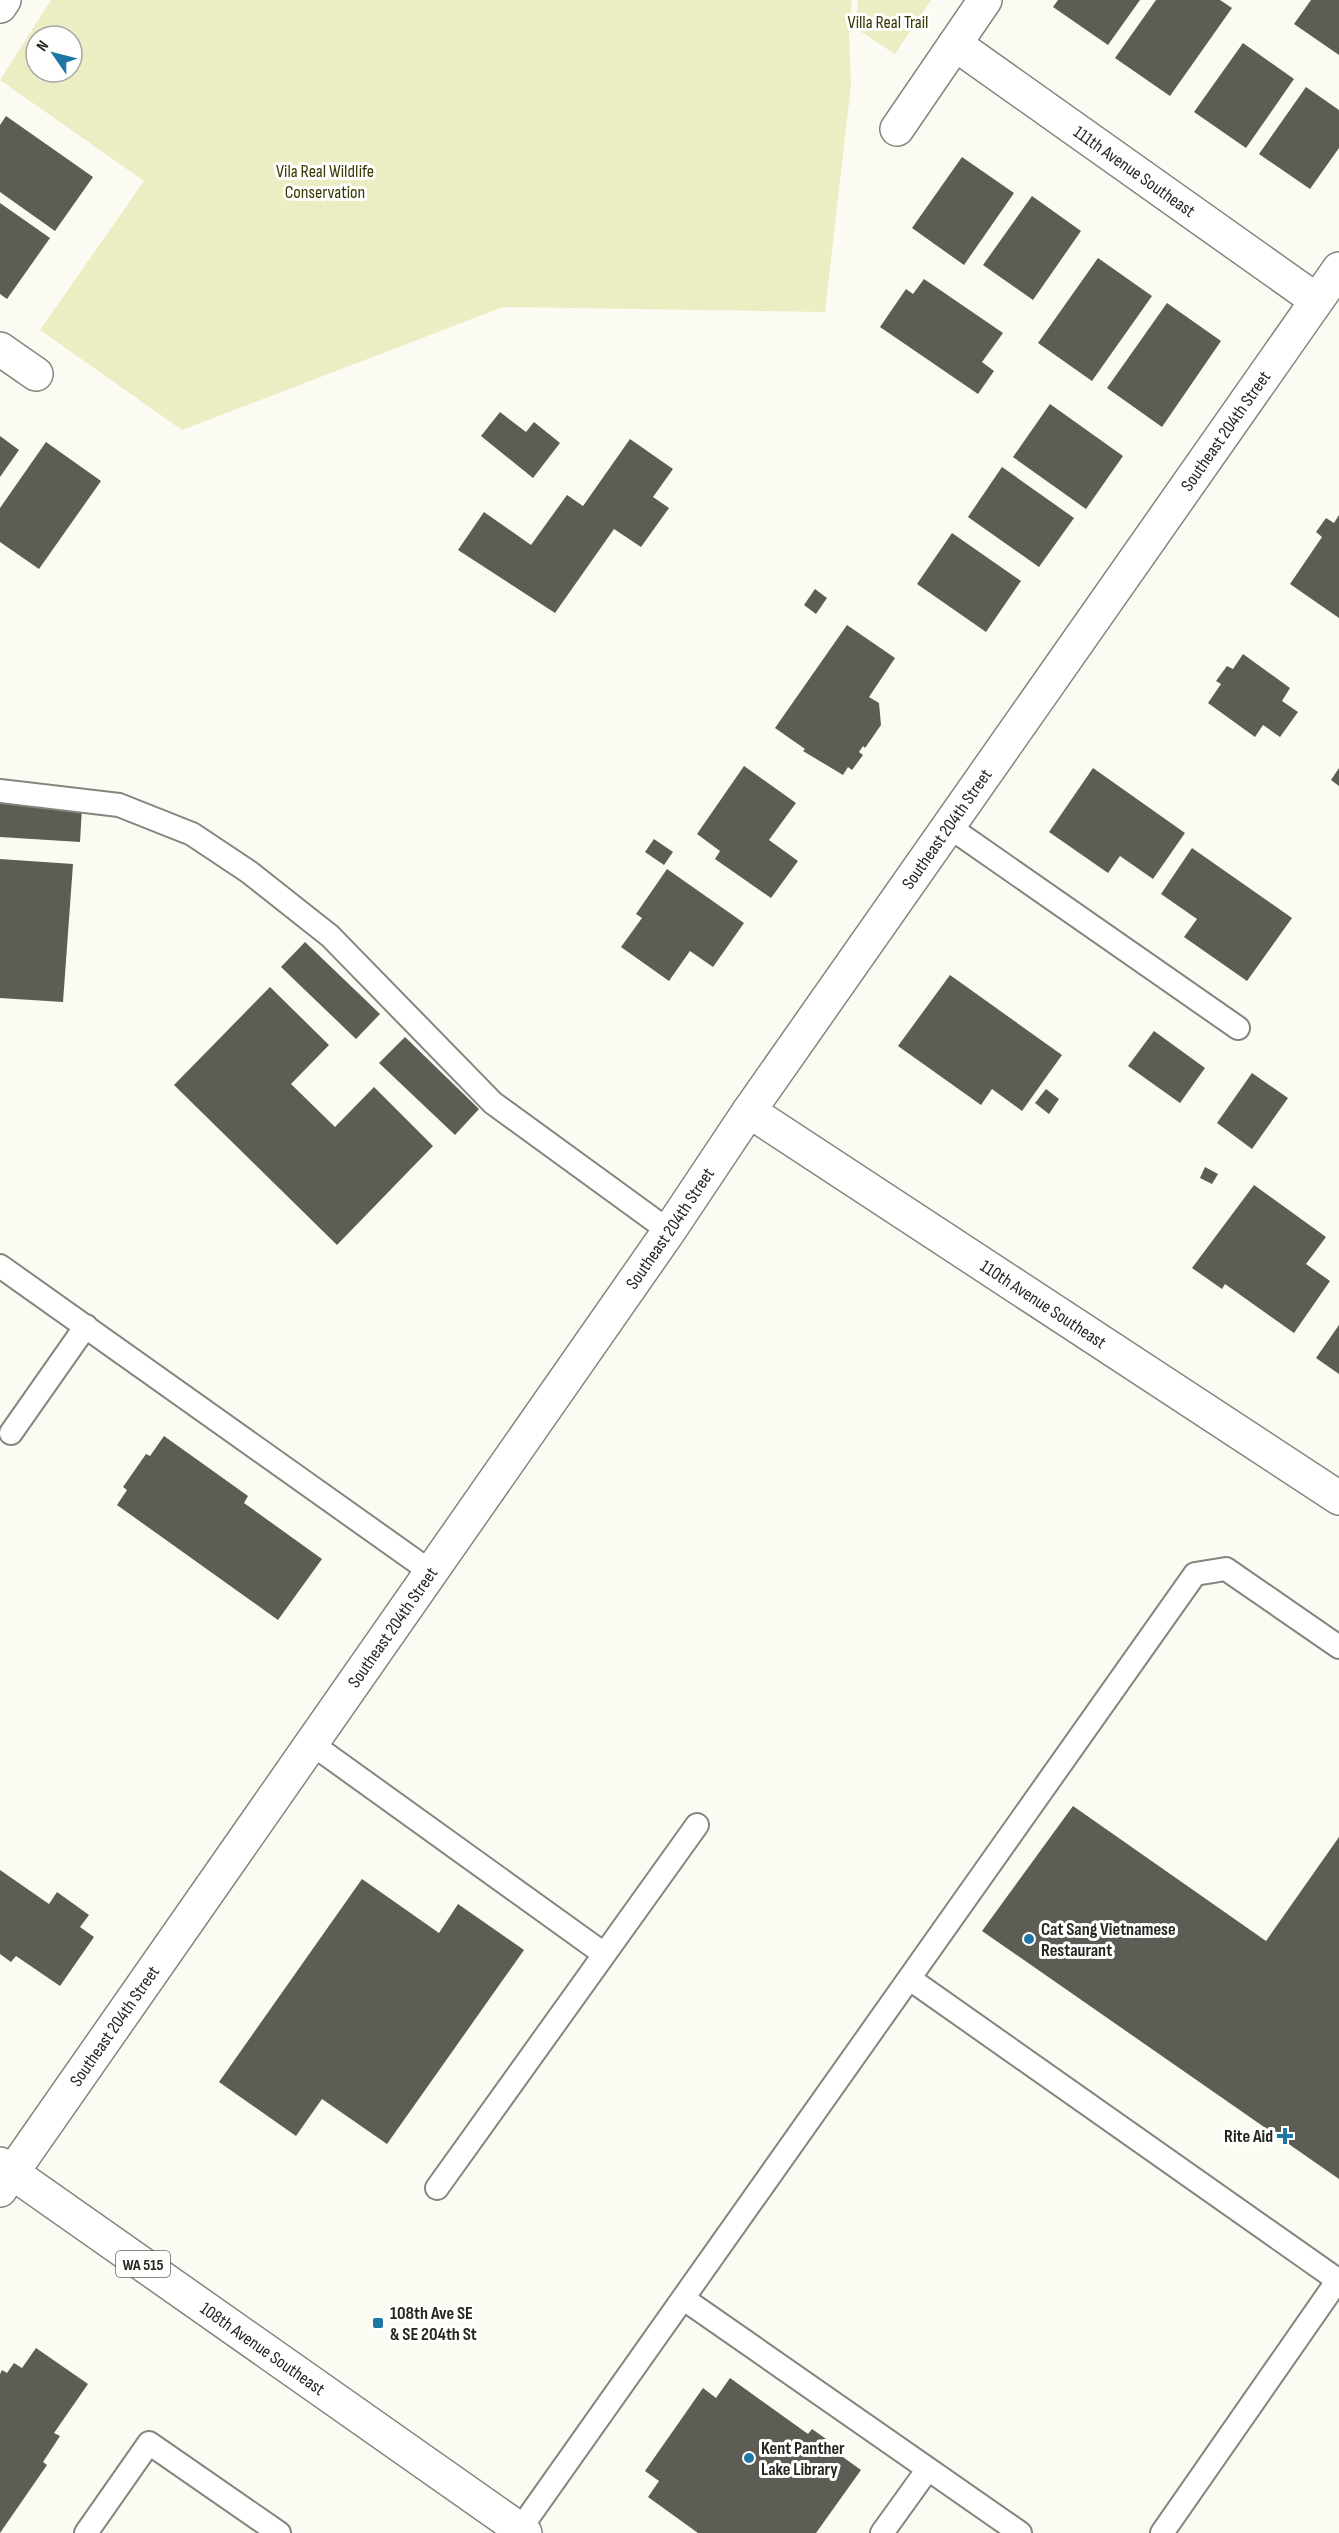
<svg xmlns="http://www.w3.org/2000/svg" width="1339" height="2533" font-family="'Sofia Sans Condensed',sans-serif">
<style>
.green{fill:#ecedc3;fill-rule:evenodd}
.building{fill:#5d5d56}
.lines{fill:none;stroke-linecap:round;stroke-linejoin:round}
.lane-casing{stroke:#85857e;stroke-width:26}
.street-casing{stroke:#85857e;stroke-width:36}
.primary-casing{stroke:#85857e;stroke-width:36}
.lane{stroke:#fff;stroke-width:22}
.street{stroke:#fff;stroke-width:33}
.primary{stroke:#fff;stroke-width:33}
.poi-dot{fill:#1f76a5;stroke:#fffffe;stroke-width:2}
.labels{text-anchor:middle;stroke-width:6;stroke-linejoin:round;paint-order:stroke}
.shield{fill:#fffffe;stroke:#666664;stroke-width:1.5}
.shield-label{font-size:16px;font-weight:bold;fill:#252522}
.park-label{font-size:18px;fill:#373701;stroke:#fffffe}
.street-label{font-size:18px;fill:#252522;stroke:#fffffe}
.poi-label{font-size:18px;font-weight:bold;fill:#252522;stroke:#fffffe;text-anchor:start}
</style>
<rect width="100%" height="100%" fill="#fbfbf3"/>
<path class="green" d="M 51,0 L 852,0 L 849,31 L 851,85 L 825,312 L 503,307 L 182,430 L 40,330 L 144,181 L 0,80 ZM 36,36 L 72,36 L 72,72 L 36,72 Z
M 858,0 L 931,0 L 895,54 L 855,28 Z"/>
<path class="building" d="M 1058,0 L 1140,0 L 1108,45 L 1053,7 Z
M 1156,0 L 1220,0 L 1232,8 L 1170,96 L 1115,58 Z
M 1311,0 L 1339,0 L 1339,55 L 1294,24 Z
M 1243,43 L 1294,79 L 1246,148 L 1194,112 Z
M 1306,87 L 1339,110 L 1339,148 L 1310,189 L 1259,154 Z
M 6,116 L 93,177 L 55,231 L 0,192 L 0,125 Z
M 962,157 L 1014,193 L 964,265 L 912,228 Z
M 1032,196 L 1081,231 L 1033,300 L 983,265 Z
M 0,203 L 50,238 L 7,299 L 0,294 Z
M 1098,258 L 1152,296 L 1092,381 L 1038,343 Z
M 924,279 L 1003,333 L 982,362 L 994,371 L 978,394 L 880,327 L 906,289 L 913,294 Z
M 1167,303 L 1221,341 L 1162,427 L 1107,388 Z
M 1050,404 L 1123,456 L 1086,509 L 1013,457 Z
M 500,412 L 526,432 L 534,422 L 560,443 L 533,478 L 481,436 Z
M 0,436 L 19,450 L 0,477 Z
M 630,439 L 673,469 L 653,497 L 669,508 L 641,547 L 614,529 L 555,613 L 458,550 L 484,512 L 531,545 L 567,495 L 583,506 Z
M 46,442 L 101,481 L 39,569 L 0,542 L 0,508 Z
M 1002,467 L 1074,518 L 1039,567 L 968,517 Z
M 1339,515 L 1339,618 L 1290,584 L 1322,537 L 1316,532 L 1326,518 L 1334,523 Z
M 952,533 L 1021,581 L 986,632 L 917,584 Z
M 815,589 L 827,598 L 816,614 L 804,605 Z
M 847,625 L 895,658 L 869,697 L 879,703 L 881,725 L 865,748 L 863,746 L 859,752 L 863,755 L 852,770 L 848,767 L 843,775 L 803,751 L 805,749 L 775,728 Z
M 1243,654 L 1290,688 L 1282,701 L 1298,712 L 1280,737 L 1263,725 L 1255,737 L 1208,703 L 1221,684 L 1216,681 L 1227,666 L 1233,669 Z
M 744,766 L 796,803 L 769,840 L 798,861 L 771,898 L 715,859 L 720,851 L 697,834 Z
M 1093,768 L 1185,833 L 1153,879 L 1120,856 L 1108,873 L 1049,832 Z
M 1339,768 L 1339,786 L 1331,780 Z
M 0,802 L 82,807 L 80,842 L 0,837 Z
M 654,839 L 673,852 L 664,865 L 645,852 Z
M 1192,848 L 1292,918 L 1247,981 L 1184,937 L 1197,919 L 1161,894 Z
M 0,859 L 73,864 L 63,1002 L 0,998 Z
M 667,869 L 744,923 L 713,967 L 690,951 L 669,981 L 621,947 L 642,918 L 636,914 Z
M 305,942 L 380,1014 L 356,1039 L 281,967 Z
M 950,975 L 1062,1055 L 1022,1111 L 992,1089 L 981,1105 L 898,1046 Z
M 270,987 L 329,1045 L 291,1084 L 335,1127 L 374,1087 L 433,1146 L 337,1245 L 174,1085 Z
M 1154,1031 L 1205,1068 L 1180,1103 L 1128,1066 Z
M 405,1037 L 479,1109 L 455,1135 L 379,1063 Z
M 1252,1073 L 1288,1098 L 1252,1149 L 1217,1123 Z
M 1046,1089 L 1059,1099 L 1049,1114 L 1035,1103 Z
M 1205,1167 L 1218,1174 L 1212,1184 L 1200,1178 Z
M 1254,1185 L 1326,1237 L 1306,1264 L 1330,1281 L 1294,1333 L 1225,1284 L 1222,1289 L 1192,1268 Z
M 1339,1325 L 1339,1374 L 1316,1358 Z
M 164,1436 L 248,1496 L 244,1503 L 322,1559 L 278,1620 L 117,1505 L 127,1490 L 123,1487 L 146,1454 L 150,1456 Z
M 1073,1806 L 1266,1941 L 1339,1837 L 1339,2179 L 982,1931 Z
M 0,1870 L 49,1904 L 57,1892 L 89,1915 L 80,1927 L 94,1937 L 60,1986 L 16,1956 L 11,1962 L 0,1954 Z
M 362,1879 L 439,1933 L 458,1904 L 524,1950 L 387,2144 L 322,2099 L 296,2136 L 219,2082 Z
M 36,2348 L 88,2384 L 54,2433 L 60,2436 L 43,2462 L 47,2465 L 0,2533 L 0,2374 L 2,2370 L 7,2373 L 14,2363 L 22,2368 Z
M 730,2378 L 808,2434 L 812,2429 L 829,2441 L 826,2445 L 861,2470 L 816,2533 L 698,2533 L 648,2497 L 659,2481 L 645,2471 L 703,2388 L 716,2398 Z"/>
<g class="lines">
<defs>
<path id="lane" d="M 0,791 L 119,805 L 192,834 L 249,872 L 330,936 L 493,1103 L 669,1231
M 948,826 L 1238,1028
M 0,1266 L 431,1572
M 11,1433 L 86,1326
M 312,1744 L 604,1954
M 910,1979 L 1339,2281
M 437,2188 L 697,1825
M 684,2299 L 1020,2533
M 520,2529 L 1195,1574 L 1226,1569 L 1339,1647
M 86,2533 L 149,2443 L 279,2533
M 882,2533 L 928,2469
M 1162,2533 L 1338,2280"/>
<g id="street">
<path d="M 0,6 L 4,0"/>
<path id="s1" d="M 955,44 L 1316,300"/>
<path d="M 897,129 L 985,0"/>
<path d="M 0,349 L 36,374"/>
<path id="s2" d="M 749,1111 L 1339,1498"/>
<path id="s3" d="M 0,2190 L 669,1231 L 749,1111 L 1339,269"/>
</g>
<g id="primary">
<path id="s4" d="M 0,2164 L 525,2533"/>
</g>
</defs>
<use href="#lane" class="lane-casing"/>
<use href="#street" class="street-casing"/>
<use href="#primary" class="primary-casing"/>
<use href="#lane" class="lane"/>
<use href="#street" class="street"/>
<use href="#primary" class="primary"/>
</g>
<g class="poi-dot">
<circle cx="1029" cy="1939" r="6"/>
<path d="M1282 2127h6v6h6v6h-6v6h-6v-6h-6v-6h6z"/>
<rect x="372" y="2317" width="12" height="12" rx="3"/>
<circle cx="749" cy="2458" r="6"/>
</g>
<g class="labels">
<rect class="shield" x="116" y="2251" width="54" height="26" rx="4.5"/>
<g class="shield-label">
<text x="143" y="2270">WA 515</text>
</g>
<g class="park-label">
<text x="888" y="28">Villa Real Trail</text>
<text x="325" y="177">Vila Real Wildlife<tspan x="325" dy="21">Conservation</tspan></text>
</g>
<g class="street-label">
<text dy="6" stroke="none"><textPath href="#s1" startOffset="220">111th Avenue Southeast</textPath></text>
<text dy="6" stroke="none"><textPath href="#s3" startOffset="2144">Southeast 204th Street</textPath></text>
<text dy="6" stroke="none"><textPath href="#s3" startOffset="1658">Southeast 204th Street</textPath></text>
<text dy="6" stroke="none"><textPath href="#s3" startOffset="1172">Southeast 204th Street</textPath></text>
<text dy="6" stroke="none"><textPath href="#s2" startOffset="352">110th Avenue Southeast</textPath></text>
<text dy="6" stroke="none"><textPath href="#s3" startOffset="686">Southeast 204th Street</textPath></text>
<text dy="6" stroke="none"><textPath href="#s3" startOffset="200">Southeast 204th Street</textPath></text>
<text dy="6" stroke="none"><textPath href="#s4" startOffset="321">108th Avenue Southeast</textPath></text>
</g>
<g class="poi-label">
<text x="1041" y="1935">Cat Sang Vietnamese<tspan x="1041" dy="21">Restaurant</tspan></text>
<text x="1273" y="2142" text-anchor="end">Rite Aid</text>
<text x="390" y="2319">108th Ave SE<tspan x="390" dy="21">&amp; SE 204th St</tspan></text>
<text x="761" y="2454">Kent Panther<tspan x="761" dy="21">Lake Library</tspan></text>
</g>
</g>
<g transform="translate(54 54) rotate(305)"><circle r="28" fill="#fffffe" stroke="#a8a8a6" stroke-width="1.5"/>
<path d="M0-4.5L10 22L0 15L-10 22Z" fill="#1f76a5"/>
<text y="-9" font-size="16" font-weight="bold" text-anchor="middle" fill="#252522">N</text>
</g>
</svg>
